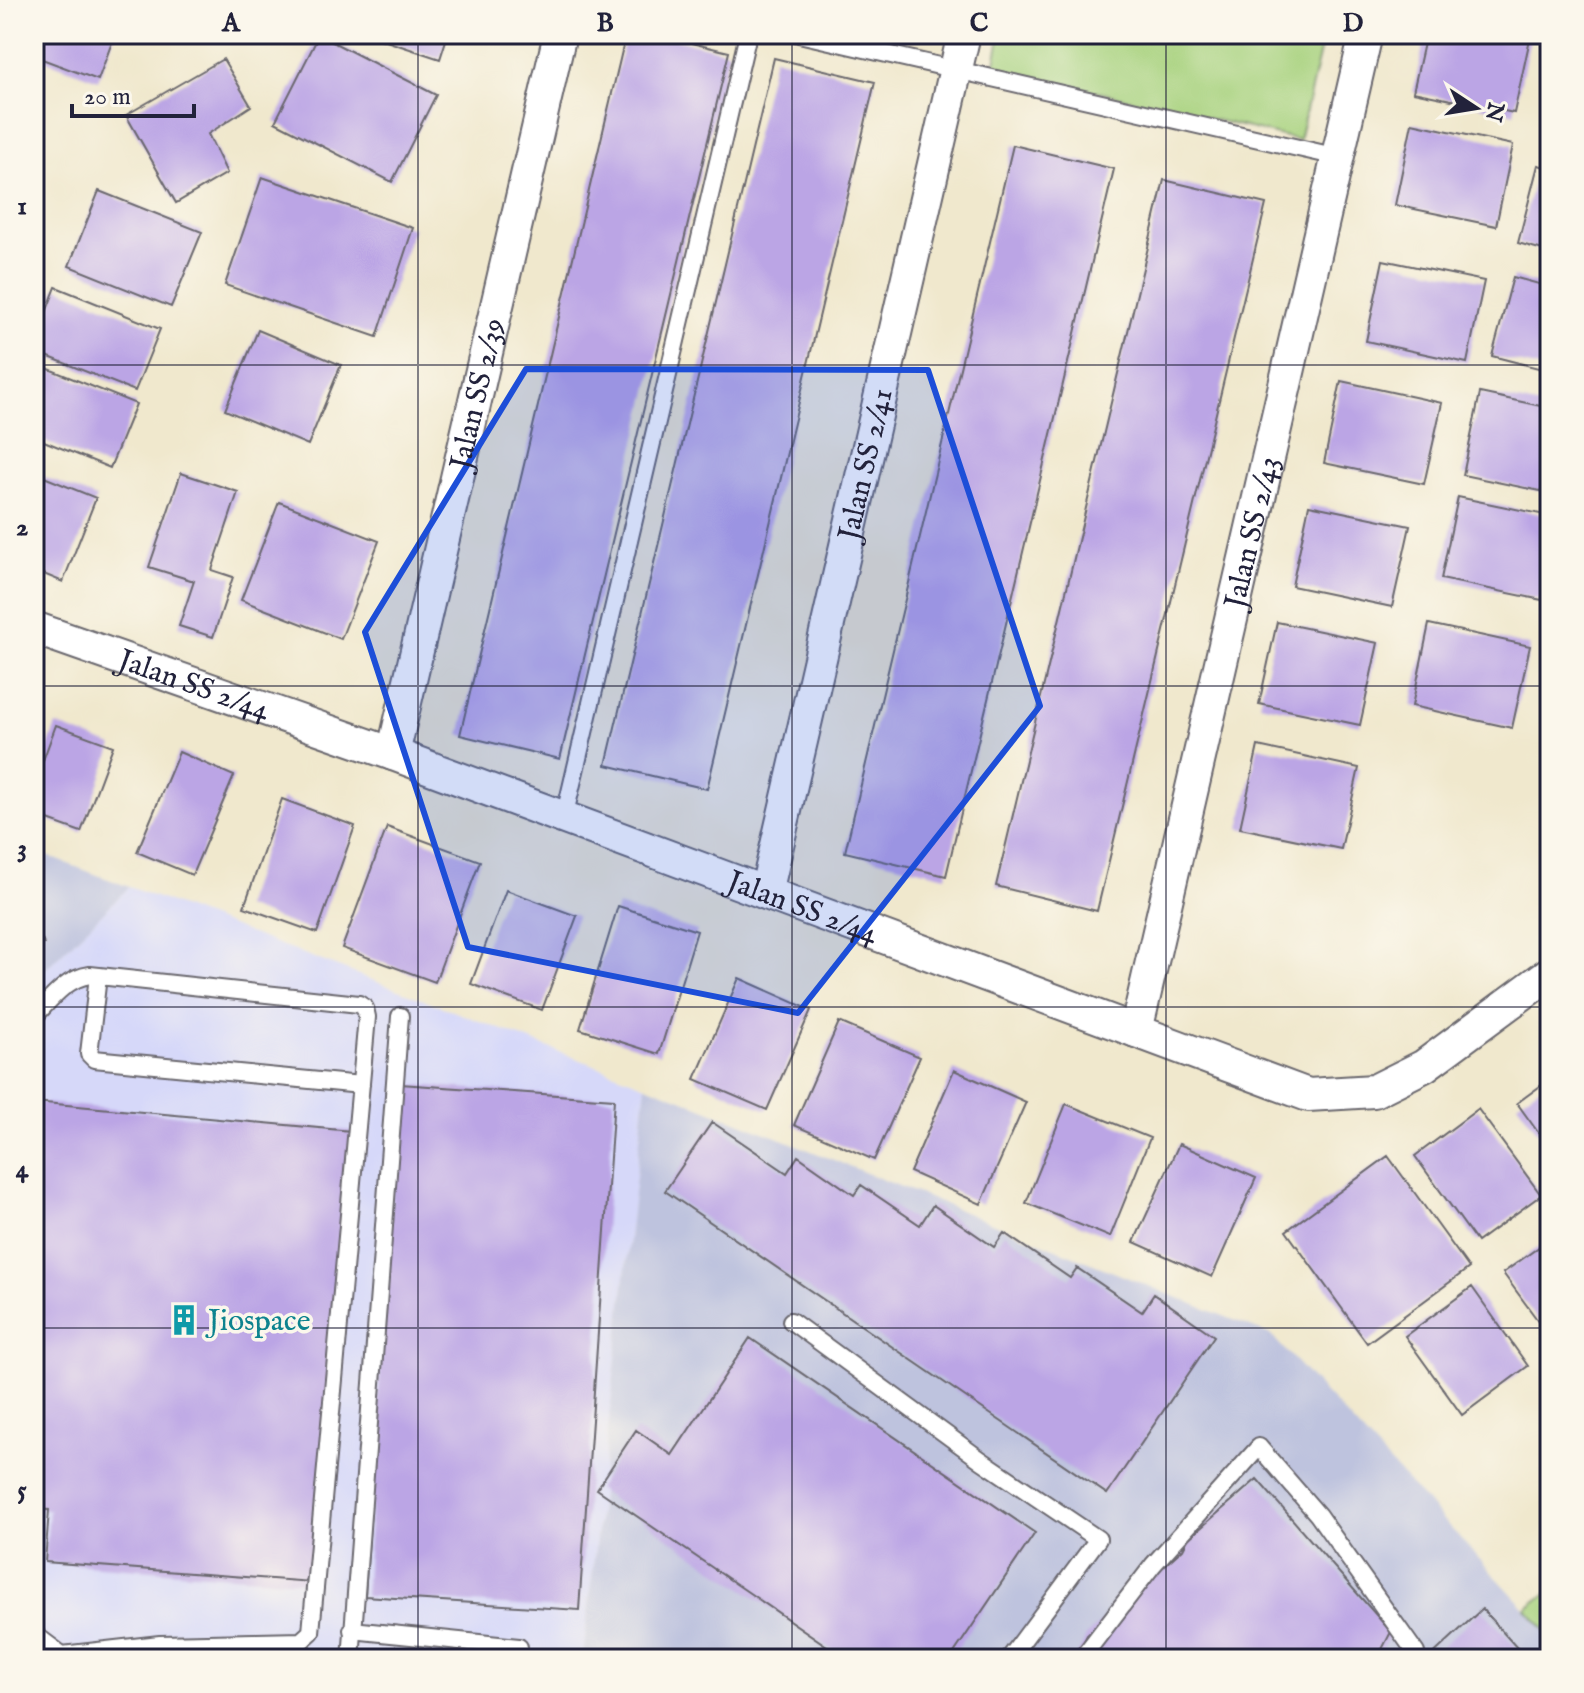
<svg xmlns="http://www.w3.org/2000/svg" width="1584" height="1693" font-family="'IM FELL English',serif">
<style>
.built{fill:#d6d8f9}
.industrial{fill:#bec3de}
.green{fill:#a7d27e;stroke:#647a5c;stroke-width:2}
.building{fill:#bba5e5}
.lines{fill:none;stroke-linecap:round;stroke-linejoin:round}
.service-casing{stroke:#6a676e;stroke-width:20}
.minor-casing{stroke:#6a676e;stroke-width:36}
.service{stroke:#fff;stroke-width:16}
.minor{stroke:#fff;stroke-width:32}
.marked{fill:#1d4ed8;fill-opacity:0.2;stroke:#1d4ed8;stroke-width:6;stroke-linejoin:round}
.grid{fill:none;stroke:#22223b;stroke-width:2;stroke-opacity:0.55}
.labels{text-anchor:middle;stroke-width:7;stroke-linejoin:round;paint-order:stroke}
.street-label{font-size:30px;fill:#22223b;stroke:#fbf7ec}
.culture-label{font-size:30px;fill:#0d838f;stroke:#fbf7ec;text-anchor:start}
.neatline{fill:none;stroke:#22223b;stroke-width:3}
.grid-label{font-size:26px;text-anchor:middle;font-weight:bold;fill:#22223b}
</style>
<rect width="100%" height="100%" fill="#fbf7ec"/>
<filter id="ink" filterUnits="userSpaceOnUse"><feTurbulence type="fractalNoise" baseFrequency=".0125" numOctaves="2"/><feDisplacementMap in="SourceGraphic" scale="16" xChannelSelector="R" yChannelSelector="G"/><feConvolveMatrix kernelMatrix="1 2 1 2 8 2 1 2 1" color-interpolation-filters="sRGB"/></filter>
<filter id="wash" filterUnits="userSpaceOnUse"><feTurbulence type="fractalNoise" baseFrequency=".006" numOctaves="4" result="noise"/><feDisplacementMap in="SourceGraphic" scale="32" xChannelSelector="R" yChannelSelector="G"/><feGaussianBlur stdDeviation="1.8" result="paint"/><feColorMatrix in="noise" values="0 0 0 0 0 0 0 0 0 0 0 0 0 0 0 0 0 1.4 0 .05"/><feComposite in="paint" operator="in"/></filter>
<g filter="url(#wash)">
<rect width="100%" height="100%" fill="#f0e8cd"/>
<path class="built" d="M 129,887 L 646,1085 L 583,1659 L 34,1659 L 34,980 Z"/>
<path class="industrial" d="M 34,851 L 129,887 L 34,980 Z
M 646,1085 L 1271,1335 L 1550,1635 L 1550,1659 L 583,1659 Z"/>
<path class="green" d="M 1001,34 L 1324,34 L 1299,140 L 994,67 Z
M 1550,1591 L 1550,1635 L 1526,1609 Z"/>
<g id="blocks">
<path class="building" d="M 34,34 L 115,34 L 98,80 L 34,56 Z
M 365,34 L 448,34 L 440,59 Z
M 626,34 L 653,34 L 729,52 L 560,759 L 460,735 Z
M 1426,34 L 1531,34 L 1514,113 L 1413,92 Z
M 319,35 L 436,95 L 392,182 L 275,122 Z
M 774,58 L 875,82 L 707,789 L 606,765 Z
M 223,59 L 251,106 L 208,134 L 227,173 L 176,203 L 126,115 Z
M 1412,123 L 1513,145 L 1496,226 L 1395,205 Z
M 1013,145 L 1114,169 L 946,876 L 845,852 Z
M 1538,165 L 1550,168 L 1550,252 L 1518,243 Z
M 262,177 L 413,228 L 377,337 L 225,285 Z
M 1164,180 L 1266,204 L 1097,911 L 996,886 Z
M 99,191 L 202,232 L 171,307 L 69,266 Z
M 1383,260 L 1484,281 L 1467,363 L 1366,341 Z
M 1513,277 L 1550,287 L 1550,371 L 1492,356 Z
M 56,287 L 160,329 L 135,391 L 34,351 L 34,343 Z
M 258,330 L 341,365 L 308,445 L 225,410 Z
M 34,363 L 136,404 L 110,468 L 34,437 Z
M 1341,381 L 1442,403 L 1424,484 L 1324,463 Z
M 1480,393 L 1550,408 L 1550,493 L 1463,475 Z
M 34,473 L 96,498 L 63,582 L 34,570 Z
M 181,473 L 238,492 L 212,570 L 233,577 L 213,637 L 179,626 L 194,581 L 149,567 Z
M 1458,497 L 1550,516 L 1550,561 L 1542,600 L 1441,579 Z
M 279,502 L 379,541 L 341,639 L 241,600 Z
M 1309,505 L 1410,526 L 1392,607 L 1292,586 Z
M 1277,622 L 1378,643 L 1360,725 L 1259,704 Z
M 1429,624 L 1530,646 L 1512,728 L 1412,706 Z
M 56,725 L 113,746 L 81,832 L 34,815 L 34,785 Z
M 1258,746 L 1359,768 L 1341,849 L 1240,828 Z
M 179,752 L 234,776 L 192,875 L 137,852 Z
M 282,799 L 355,826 L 317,933 L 244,907 Z
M 387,827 L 480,861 L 435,982 L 342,948 Z
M 506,890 L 577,916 L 542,1010 L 471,984 Z
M 618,906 L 697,931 L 659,1054 L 580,1029 Z
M 34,921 L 44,944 L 34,949 Z
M 739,978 L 811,1010 L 767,1110 L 695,1079 Z
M 839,1022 L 920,1057 L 874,1160 L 794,1125 Z
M 954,1070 L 1026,1102 L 981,1204 L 910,1172 Z
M 1550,1079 L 1550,1149 L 1517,1103 Z
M 400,1084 L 614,1099 L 579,1610 L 365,1596 Z
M 34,1102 L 351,1131 L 312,1582 L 45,1562 L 49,1510 L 34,1509 Z
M 1066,1104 L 1150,1138 L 1110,1237 L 1026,1203 Z
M 1478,1109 L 1541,1195 L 1477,1242 L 1415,1156 Z
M 712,1122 L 787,1173 L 798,1156 L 854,1195 L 861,1185 L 920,1225 L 933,1205 L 994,1247 L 1004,1233 L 1070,1278 L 1077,1268 L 1142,1312 L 1154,1294 L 1214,1336 L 1107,1494 L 665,1191 Z
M 1179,1144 L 1256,1178 L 1212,1277 L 1134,1242 Z
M 1388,1156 L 1469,1268 L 1367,1343 L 1286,1231 Z
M 1550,1239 L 1550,1337 L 1503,1273 Z
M 1472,1287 L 1528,1366 L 1462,1415 L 1405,1336 Z
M 750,1338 L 1035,1533 L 950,1659 L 846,1659 L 597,1489 L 636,1430 L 672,1455 Z
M 1257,1479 L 1391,1632 L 1377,1659 L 1075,1659 L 1087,1635 L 1183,1549 L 1188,1539 Z
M 1482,1609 L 1527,1659 L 1428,1659 Z"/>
</g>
</g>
<g filter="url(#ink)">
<use href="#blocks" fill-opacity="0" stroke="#6a676e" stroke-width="2"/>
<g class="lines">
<defs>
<path id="service" d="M 799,34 L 1338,157
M 564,818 L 748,34
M 98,976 L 89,1054 L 94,1059 L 361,1085
M 34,1017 C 50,1000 66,978 90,975 L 359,1004 L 365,1008 L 367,1017 L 311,1632 L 301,1641 L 160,1644 L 62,1655 L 34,1634
M 791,1321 L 981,1460 L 1098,1539 L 1009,1659
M 352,1630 L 519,1647
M 351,1659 L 400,1016
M 1081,1659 L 1153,1565 L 1259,1447 L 1318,1515 L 1416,1653 L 1409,1659"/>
<g id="minor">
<path id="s1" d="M 34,628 L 393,754 L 1308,1095 L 1374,1091 L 1424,1066 L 1550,973"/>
<path id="s2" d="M 393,754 L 560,34"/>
<path id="s3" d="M 766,893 L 964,34"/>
<path id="s4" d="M 1136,1031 L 1366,34"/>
</g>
</defs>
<use href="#service" class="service-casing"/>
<use href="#minor" class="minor-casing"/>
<use href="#service" class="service"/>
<use href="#minor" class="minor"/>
</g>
</g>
<path class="marked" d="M 526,369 L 928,370 L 1040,706 L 798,1013 L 468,947 L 365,632 Z"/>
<path class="grid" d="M 418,34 L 418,1659M 792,34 L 792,1659M 1166,34 L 1166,1659M 34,365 L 1550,365M 34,686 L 1550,686M 34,1007 L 1550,1007M 34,1328 L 1550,1328"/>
<defs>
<symbol id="building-bare" viewBox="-9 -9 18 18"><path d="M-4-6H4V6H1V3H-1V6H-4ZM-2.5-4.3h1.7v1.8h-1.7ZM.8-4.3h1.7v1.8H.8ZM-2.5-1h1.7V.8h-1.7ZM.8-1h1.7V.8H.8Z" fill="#0f9aa8" stroke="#fbf7ec" stroke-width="2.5" paint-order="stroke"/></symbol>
</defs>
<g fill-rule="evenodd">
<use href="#building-bare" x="162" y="1298" width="44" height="44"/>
</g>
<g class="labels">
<g class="street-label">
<text dy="10" stroke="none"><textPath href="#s2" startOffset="370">Jalan SS 2/39</textPath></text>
<text dy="10" stroke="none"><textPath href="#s3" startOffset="440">Jalan SS 2/41</textPath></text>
<text dy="10" stroke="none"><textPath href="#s4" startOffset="512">Jalan SS 2/43</textPath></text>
<text dy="10" stroke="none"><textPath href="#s1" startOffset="170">Jalan SS 2/44</textPath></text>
<text dy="10" stroke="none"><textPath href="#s1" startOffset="818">Jalan SS 2/44</textPath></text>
</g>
<g class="culture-label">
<text x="208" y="1330">Jiospace</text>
</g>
</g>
<rect width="1584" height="1693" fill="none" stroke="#fbf7ec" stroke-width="88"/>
<g transform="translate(1476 108) rotate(102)" stroke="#fbf7ec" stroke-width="6" paint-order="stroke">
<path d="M0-6L14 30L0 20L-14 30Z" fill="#22223b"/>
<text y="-12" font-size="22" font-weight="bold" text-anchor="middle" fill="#22223b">N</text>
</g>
<path d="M72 104v12h122v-12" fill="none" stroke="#22223b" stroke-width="4"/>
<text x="84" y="104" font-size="24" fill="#22223b" stroke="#fbf7ec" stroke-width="6" paint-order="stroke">20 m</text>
<rect x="44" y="44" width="1496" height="1605" class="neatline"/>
<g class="grid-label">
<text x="231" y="31">A</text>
<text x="605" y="31">B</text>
<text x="979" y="31">C</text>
<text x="1353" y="31">D</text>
<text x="22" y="214">1</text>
<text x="22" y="535">2</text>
<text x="22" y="856">3</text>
<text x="22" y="1177">4</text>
<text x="22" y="1498">5</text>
</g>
</svg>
